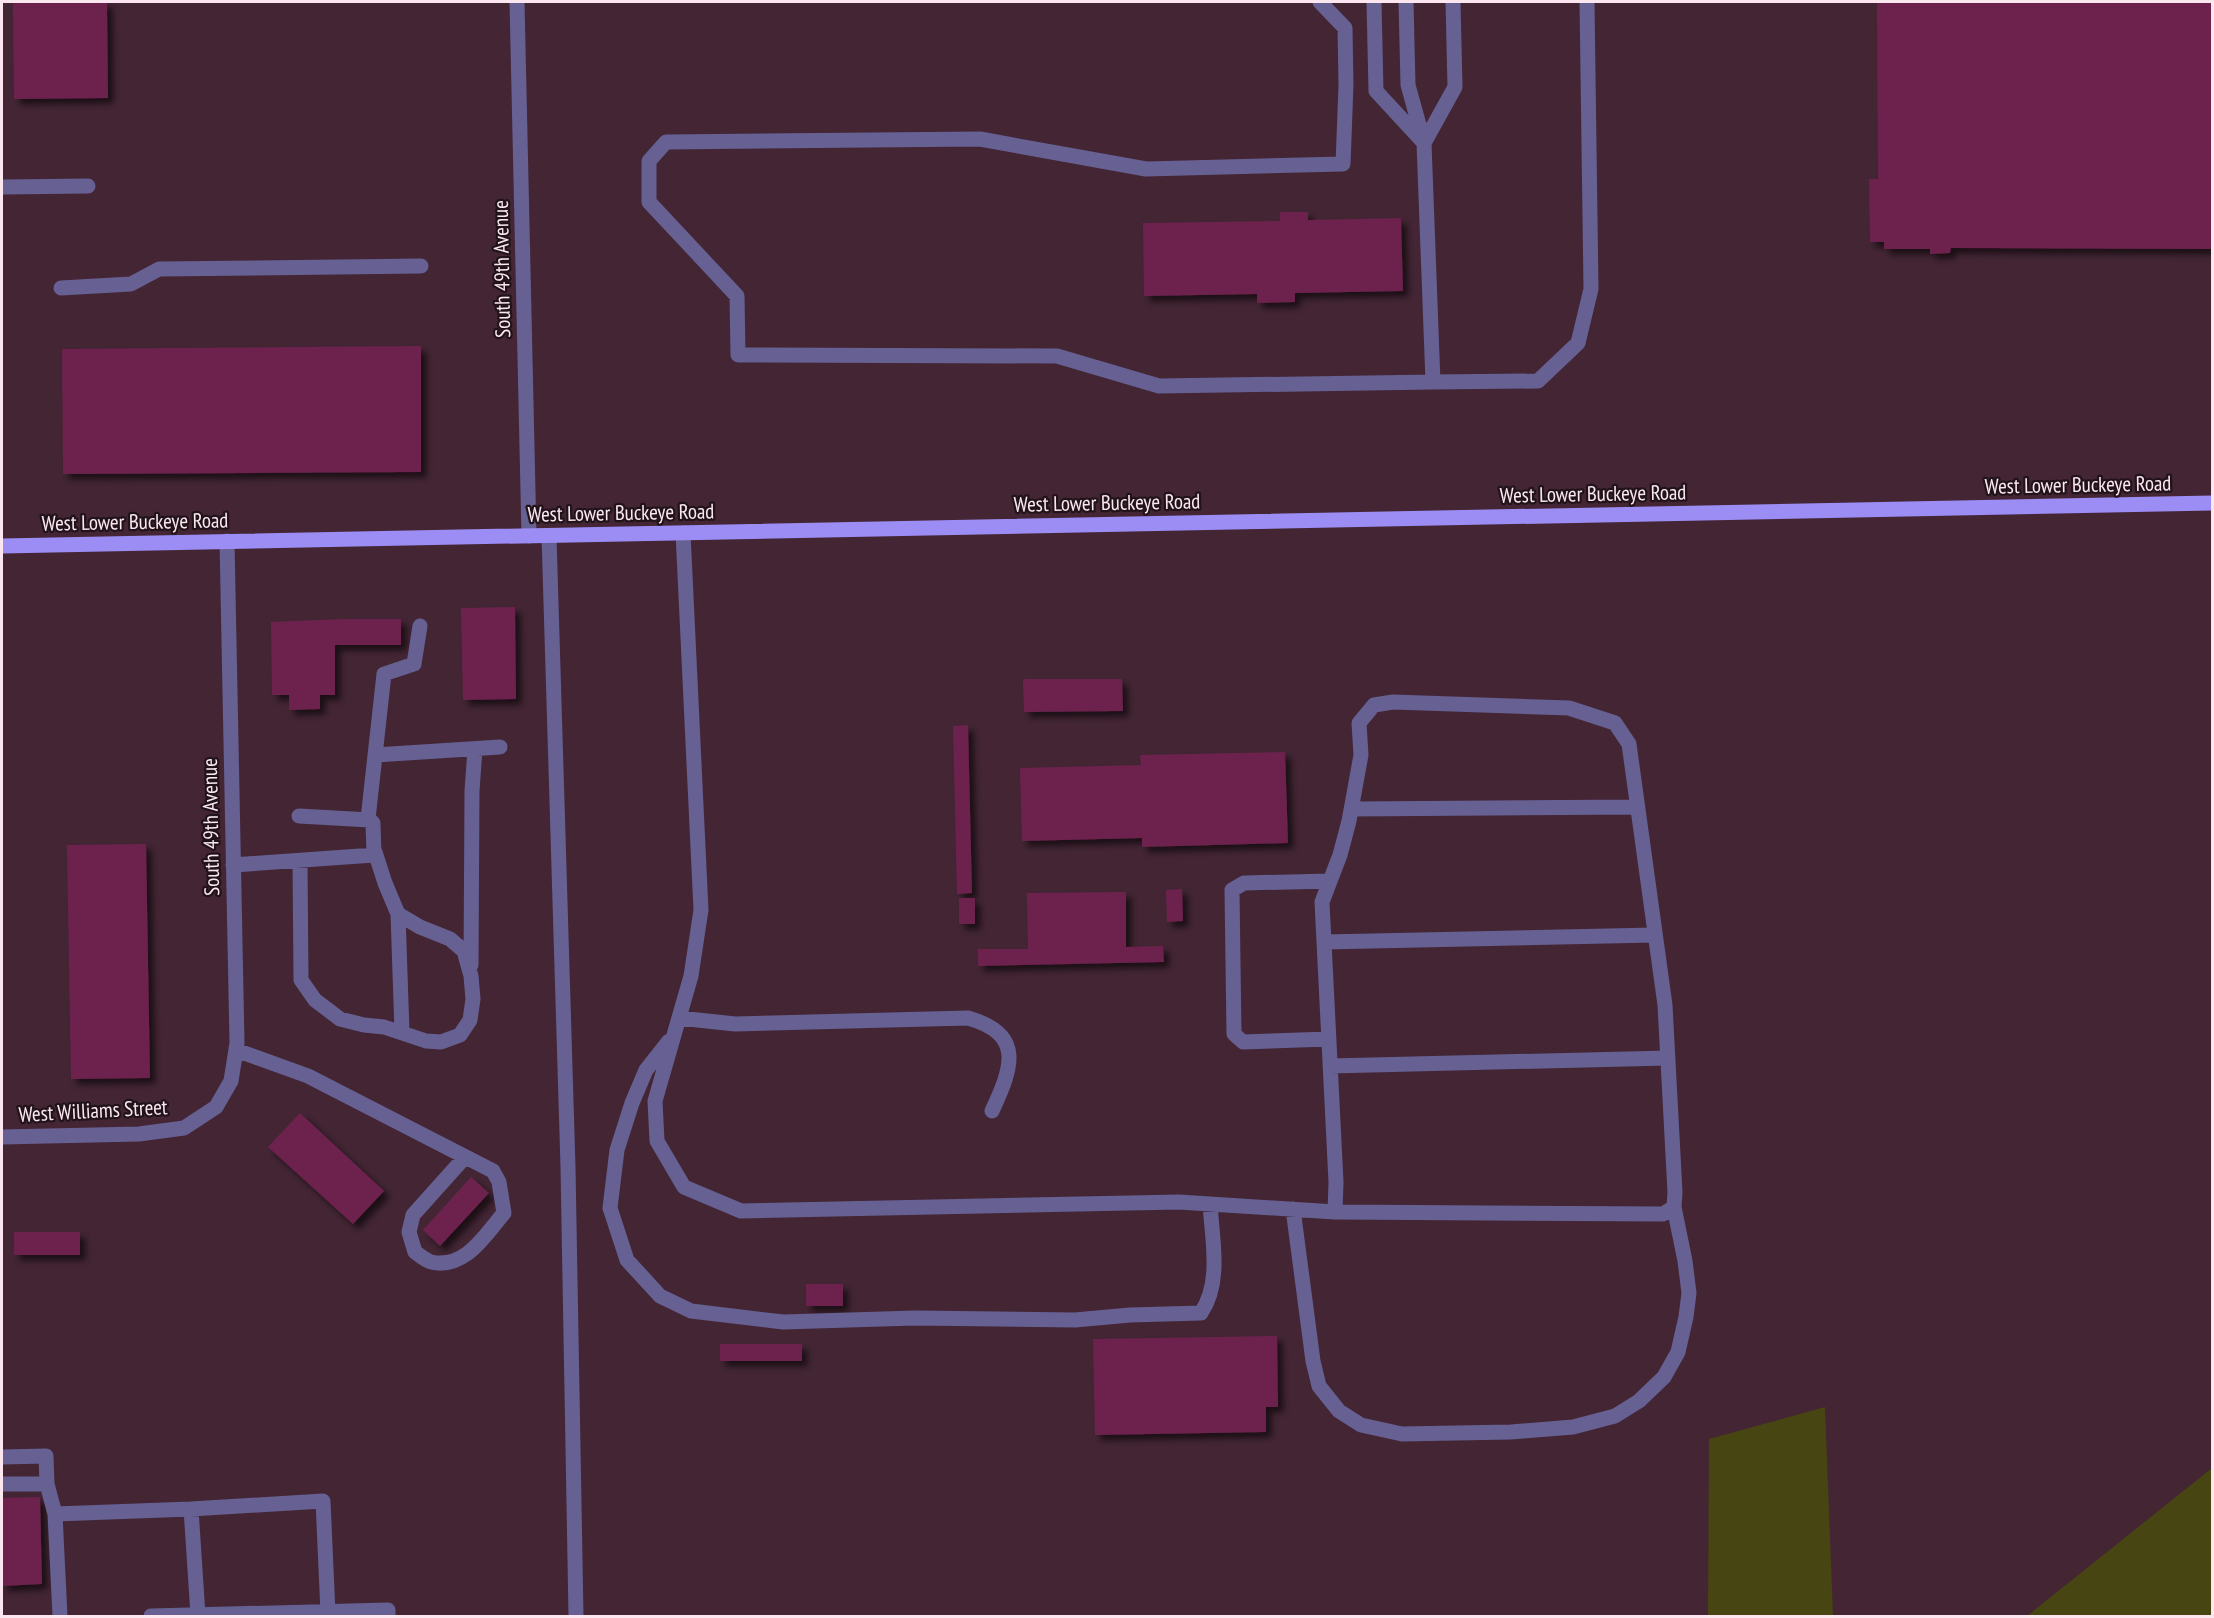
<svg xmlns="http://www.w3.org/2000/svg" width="2214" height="1618" font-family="'PT Sans Narrow',sans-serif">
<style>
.green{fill:#474613}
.building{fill:#6c234d;filter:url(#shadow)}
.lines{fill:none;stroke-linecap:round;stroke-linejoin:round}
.minor{stroke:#666093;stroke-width:15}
.major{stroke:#9c8df5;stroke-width:15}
.labels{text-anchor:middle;stroke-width:4.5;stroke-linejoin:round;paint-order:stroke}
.street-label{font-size:21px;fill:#fce7f0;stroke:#21131a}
</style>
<defs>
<filter id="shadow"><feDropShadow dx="5.5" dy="5.5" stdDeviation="3" flood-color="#0009"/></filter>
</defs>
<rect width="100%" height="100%" fill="#432534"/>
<path class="green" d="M 1825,1407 L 1833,1616 L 1708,1616 L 1709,1439 Z
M 2212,1468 L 2212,1616 L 2027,1616 Z"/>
<path class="building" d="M 13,2 L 107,2 L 108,98 L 14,99 Z
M 1877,2 L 2212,2 L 2212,249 L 1951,248 L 1950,253 L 1930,254 L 1930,249 L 1884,249 L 1884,242 L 1870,242 L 1869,179 L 1878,179 Z
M 1280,212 L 1308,212 L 1308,220 L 1401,218 L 1403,291 L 1295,293 L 1295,302 L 1257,303 L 1257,294 L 1144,296 L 1143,223 L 1280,221 Z
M 421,346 L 421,472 L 63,474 L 62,349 Z
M 515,607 L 516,699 L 463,700 L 461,608 Z
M 342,619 L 401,619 L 401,645 L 335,645 L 335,695 L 320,695 L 320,709 L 289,710 L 289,695 L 272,695 L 271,622 Z
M 1023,679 L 1122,679 L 1123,711 L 1024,712 Z
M 968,725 L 972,893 L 957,894 L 953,726 Z
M 1285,752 L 1288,843 L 1142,847 L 1142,838 L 1022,841 L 1020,768 L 1141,765 L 1140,755 Z
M 146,844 L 150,1078 L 71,1079 L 67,845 Z
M 1182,889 L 1183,921 L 1167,922 L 1166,890 Z
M 1126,892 L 1126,947 L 1163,946 L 1164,962 L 978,966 L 978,949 L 1028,949 L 1027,893 Z
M 959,898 L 975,898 L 975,924 L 959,924 Z
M 300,1113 L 384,1191 L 353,1224 L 268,1147 Z
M 471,1177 L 489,1193 L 440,1246 L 423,1230 Z
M 14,1232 L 80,1232 L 80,1255 L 14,1255 Z
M 806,1284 L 843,1284 L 843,1306 L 806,1306 Z
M 1277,1336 L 1278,1407 L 1266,1407 L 1266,1432 L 1095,1435 L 1093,1339 Z
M 720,1344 L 802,1344 L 802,1361 L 720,1361 Z
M 40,1497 L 42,1584 L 2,1586 L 2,1498 Z"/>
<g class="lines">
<path class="minor" d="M 517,2 L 529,536
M 1320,2 L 1345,28 L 1346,85 L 1343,164 L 1146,169 L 980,139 L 666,142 L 649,161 L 649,202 L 737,296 L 738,355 L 1057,356 L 1159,386 L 1433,382 L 1424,143 L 1408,85 L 1406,2
M 1374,2 L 1376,91 L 1424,143 L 1455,87 L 1453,2
M 2,187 L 88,186
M 61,288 L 131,284 L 159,269 L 421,266
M 1433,382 L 1538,381 L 1578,343 L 1591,289 L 1587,2
M 683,533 L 701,910 L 691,976 L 655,1101 L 657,1141 L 684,1187 L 741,1211 L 1179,1202 L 1335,1212 L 1336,1182 L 1322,902 L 1340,855 L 1349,821 L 1361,755 L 1359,723 L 1374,705 L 1393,702 L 1569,708 L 1615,723 L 1629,744 L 1665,1005 L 1675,1192 L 1674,1207 L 1663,1214 L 1335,1212
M 549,536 L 568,1167 L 576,1616
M 375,755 L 500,747
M 1351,809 L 1637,807
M 368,819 L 384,674 L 414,664 L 420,626
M 300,861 L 301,980 L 315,1000 L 340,1019 L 364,1025 L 384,1027 L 426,1041 L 441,1042 L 460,1035 L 470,1020 L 473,999 L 471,976 L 464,951 L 450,939 L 420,927 L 398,914 L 385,883 L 375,852
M 233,865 L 374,855 L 373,823 L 370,820 L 299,816
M 398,914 L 402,1032
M 1324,942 L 1655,935
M 471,965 L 472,791 L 475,749
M 679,1018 L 735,1024 L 968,1018 C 1025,1034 1012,1068 992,1111
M 1329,1039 L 1243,1042 L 1234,1034 L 1232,890 L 1244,883 L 1330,881
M 669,1041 L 646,1070 L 632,1103 L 617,1150 L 610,1208 L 627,1260 L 660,1296 L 691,1311 L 783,1322 L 915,1318 L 1075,1320 L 1130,1315 L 1201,1313 C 1222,1282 1212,1239 1210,1204
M 236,1050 L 308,1076 L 493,1171 L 499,1182 L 504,1213 C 485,1235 465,1270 431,1262 C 425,1260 419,1255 415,1252 L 409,1232 L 413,1215 L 465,1157
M 1330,1066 L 1668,1058
M 2,1137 L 139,1134 L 184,1128 L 216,1107 L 231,1081 L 237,1043 L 227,541
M 1293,1209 L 1313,1361 L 1319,1386 L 1339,1411 L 1361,1425 L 1402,1434 L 1511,1432 L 1573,1427 L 1615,1416 L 1639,1401 L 1664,1377 L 1678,1352 L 1686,1317 L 1689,1293 L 1685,1261 L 1674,1207
M 2,1457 L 46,1456 L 47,1484 L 55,1514
M 2,1484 L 47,1484
M 191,1509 L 198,1615
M 60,1616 L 55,1514 L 191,1509 L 323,1501 L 328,1613
M 151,1616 L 388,1610 L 388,1616"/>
<path class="major" d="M 2,546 L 2212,503"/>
</g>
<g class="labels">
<g class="street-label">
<text transform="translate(502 269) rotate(-91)" y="7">South 49th Avenue</text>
<text transform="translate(2078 485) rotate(-1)" y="7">West Lower Buckeye Road</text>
<text transform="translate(1593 494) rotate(-1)" y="7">West Lower Buckeye Road</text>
<text transform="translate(1107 503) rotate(-1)" y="7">West Lower Buckeye Road</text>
<text transform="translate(621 513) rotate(-1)" y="7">West Lower Buckeye Road</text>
<text transform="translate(135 522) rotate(-1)" y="7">West Lower Buckeye Road</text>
<text transform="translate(211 827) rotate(-91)" y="7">South 49th Avenue</text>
<text transform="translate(93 1111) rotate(-3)" y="7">West Williams Street</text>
</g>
</g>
<rect width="2214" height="1618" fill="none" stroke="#fce7f0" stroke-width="6"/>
</svg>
